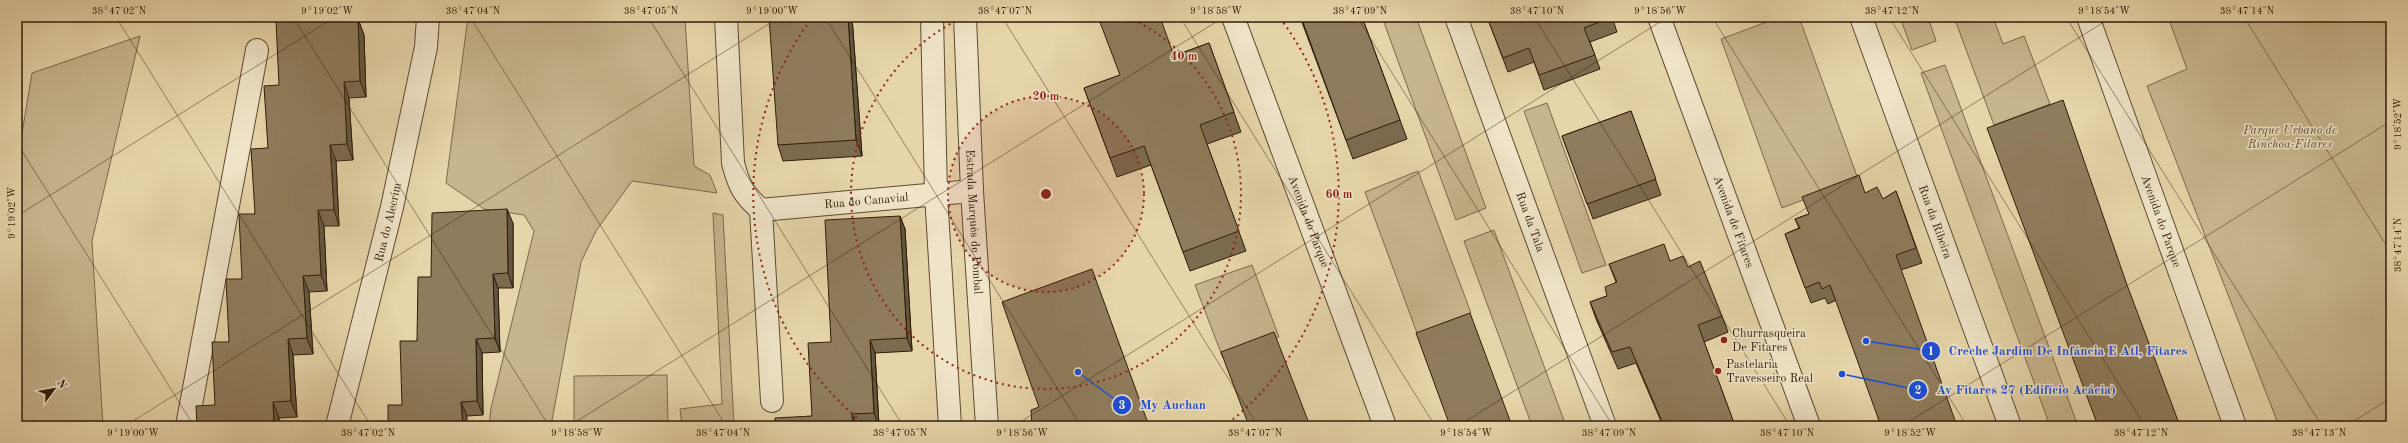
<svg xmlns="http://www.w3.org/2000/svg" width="2408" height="443" font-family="'Old Standard TT',serif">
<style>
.green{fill:#c7b58e;stroke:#7c684b}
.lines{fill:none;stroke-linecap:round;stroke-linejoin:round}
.minor-casing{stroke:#5e4a30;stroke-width:24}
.minor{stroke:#efe4c8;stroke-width:22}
.wall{fill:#7b6b4f;stroke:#301b08}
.shaded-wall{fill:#645740;stroke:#301b08}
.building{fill:#8f7c5c;stroke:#301b08}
.ticks{fill:none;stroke:#301b08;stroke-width:1;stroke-opacity:0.45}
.ring{fill:none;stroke:#8f2418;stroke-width:2;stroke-dasharray:2 4}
.poi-dot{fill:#8f2418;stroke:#efe4c8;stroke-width:1.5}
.labels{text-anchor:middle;stroke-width:3;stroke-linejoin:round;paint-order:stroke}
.park-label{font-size:12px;font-style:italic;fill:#5d4930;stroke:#efe4c8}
.street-label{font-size:12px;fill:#301b08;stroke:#efe4c8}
.poi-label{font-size:12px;fill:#301b08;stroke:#efe4c8;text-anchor:start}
.centre{fill:#8f2418;stroke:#efe4c8;stroke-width:2}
.ring-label{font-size:12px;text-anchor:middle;font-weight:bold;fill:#8f2418;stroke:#efe4c8;stroke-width:3;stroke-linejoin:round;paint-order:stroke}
.leader{fill:none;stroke:#1d4ed8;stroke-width:1.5}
.callout-dot{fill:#1d4ed8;stroke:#efe4c8;stroke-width:1.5}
.mark-label{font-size:12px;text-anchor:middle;font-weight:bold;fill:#fff}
.callout-label{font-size:13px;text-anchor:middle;font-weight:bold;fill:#1d4ed8;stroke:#efe4c8;stroke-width:3;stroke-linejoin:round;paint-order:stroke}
.neatline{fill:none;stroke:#301b08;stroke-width:1.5}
.ticks-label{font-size:10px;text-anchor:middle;fill:#301b08}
</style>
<rect width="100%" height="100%" fill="#e6d5aa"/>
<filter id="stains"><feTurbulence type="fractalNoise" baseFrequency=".005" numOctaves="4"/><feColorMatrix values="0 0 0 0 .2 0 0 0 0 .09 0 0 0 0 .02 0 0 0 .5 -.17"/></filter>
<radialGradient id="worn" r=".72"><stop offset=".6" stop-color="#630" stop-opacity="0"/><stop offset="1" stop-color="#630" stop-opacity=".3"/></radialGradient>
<path class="green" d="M 468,17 L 685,17 L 694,166 L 710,175 L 717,193 L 632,181 L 596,231 L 581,262 L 551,426 L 489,426 L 491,408 L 534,231 L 524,215 L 484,209 L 446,183 Z
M 1382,17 L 1416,17 L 1486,208 L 1456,220 Z
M 1780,17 L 1799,17 L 1858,179 L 1782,208 L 1721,39 Z
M 1900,17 L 1928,17 L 1936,41 L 1912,50 Z
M 1954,17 L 1993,17 L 2003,44 L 2024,36 L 2050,104 L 1994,125 Z
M 2168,17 L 2391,17 L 2391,426 L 2279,426 L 2147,86 L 2187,69 Z
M 140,36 L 92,241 L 103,426 L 17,426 L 17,163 L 32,73 Z
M 1945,65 L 2078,426 L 2050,426 L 1921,73 Z
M 1547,103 L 1606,265 L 1582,273 L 1524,111 Z
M 1418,171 L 1471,313 L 1417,333 L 1365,192 Z
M 713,213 L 723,215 L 734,426 L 682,426 L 680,409 L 722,404 Z
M 1494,230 L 1566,426 L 1532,426 L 1464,241 Z
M 1252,265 L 1279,337 L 1223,358 L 1195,285 Z
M 667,375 L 668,426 L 574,426 L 574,376 Z"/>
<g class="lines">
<defs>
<g id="minor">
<path d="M 726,17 L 733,163 C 739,186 743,194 761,210"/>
<path d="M 932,17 L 936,194 L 950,426"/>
<path id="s1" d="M 965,17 L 972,191 L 987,426"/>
<path id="s2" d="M 1233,17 L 1385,426"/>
<path id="s3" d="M 1456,17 L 1605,426"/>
<path id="s4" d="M 1659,17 L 1809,426"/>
<path id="s5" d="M 1861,17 L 2010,426"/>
<path id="s6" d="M 2088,17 L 2235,426"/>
<path id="s7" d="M 772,401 L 761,210 L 972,191"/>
<path d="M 187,426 L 257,50"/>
<path id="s8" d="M 337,426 L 392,207 L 426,47 L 428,17"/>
</g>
</defs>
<use href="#minor" class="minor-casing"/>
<use href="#minor" class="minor"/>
</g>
<path class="wall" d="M 852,17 L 862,156 L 783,161 L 778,145 Z
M 1300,17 L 1362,17 L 1407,139 L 1353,159 Z
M 1487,17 L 1612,17 L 1617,32 L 1590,42 L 1600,69 L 1544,90 L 1534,62 L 1508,72 Z
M 1736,17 L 1743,17 L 1737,19 Z
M 358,19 L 364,35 L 366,97 L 349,98 L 353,160 L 336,161 L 339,226 L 324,226 L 327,291 L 309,292 L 313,354 L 293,355 L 297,417 L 279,418 L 279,426 L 197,426 L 215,405 L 229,342 L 255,214 L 268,148 L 279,85 Z
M 1209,43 L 1241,132 L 1207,144 L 1246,251 L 1190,271 L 1151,165 L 1117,177 L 1084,88 Z
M 1631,111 L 1661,195 L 1593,219 L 1562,136 Z
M 1896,191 L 1922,263 L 1901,270 L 1828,304 L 1825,298 L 1811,303 L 1785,234 L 1799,228 L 1795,219 L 1809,214 L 1865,193 L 1883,199 Z
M 900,216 L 905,229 L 912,351 L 875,353 L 879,426 L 775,426 L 812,416 L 831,342 Z
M 513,223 L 513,288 L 498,288 L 500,352 L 482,353 L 483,415 L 467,416 L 402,405 L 417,341 L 431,277 Z
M 1670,261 L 1688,267 L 1722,316 L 1728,332 L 1704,342 L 1735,426 L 1663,426 L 1636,363 L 1618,369 L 1596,319 L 1590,302 L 1607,296 L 1616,282 L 1609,264 Z"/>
<path class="shaded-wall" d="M 848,17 L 852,17 L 862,156 L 856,140 Z
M 358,19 L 364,35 L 366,97 L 360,81 Z
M 344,82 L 349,98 L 353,160 L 347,144 Z
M 330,145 L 336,161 L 339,226 L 334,210 Z
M 507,209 L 513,223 L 513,288 L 508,273 Z
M 318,210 L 324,226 L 327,291 L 321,275 Z
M 900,216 L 905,229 L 912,351 L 907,338 Z
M 493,274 L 498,288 L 500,352 L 495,338 Z
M 303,276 L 309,292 L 313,354 L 307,338 Z
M 288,339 L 293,355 L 297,417 L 291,401 Z
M 476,339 L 482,353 L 483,415 L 477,401 Z
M 870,340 L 875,353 L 879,426 L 874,413 Z
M 273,402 L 279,418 L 279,426 L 274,426 Z
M 461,402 L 467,416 L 467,426 L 463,426 Z
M 852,414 L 857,426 L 853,426 Z"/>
<path class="building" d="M 769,17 L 848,17 L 856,140 L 778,145 Z
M 1098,17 L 1160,17 L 1174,56 L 1209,43 L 1234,112 L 1200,125 L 1239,231 L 1183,252 L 1144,146 L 1110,158 L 1084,88 L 1120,75 Z
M 1301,17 L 1362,17 L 1400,120 L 1346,140 Z
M 1487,17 L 1612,17 L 1584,28 L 1595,55 L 1539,75 L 1529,48 L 1503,58 Z
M 358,19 L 360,81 L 344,82 L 347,144 L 330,145 L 334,210 L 318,210 L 321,275 L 303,276 L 307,338 L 288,339 L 291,401 L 273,402 L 274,426 L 197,426 L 196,406 L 215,405 L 212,342 L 229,342 L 226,279 L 242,279 L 239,214 L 255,214 L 251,149 L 268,148 L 264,86 L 279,85 L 276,21 Z
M 2063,100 L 2127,285 L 2180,426 L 2098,426 L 1987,128 Z
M 1631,111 L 1656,179 L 1587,204 L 1562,136 Z
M 1859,175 L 1865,193 L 1877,187 L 1883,199 L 1896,191 L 1916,248 L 1896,255 L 1957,426 L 1881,426 L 1830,285 L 1822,289 L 1819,282 L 1805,288 L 1785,234 L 1800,228 L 1795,219 L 1809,214 L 1802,197 Z
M 507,209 L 508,273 L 493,274 L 495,338 L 476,339 L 477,401 L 461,402 L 463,426 L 388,426 L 388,405 L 402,405 L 400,341 L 417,341 L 418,277 L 431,277 L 432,213 Z
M 900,216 L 907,338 L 870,340 L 874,413 L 852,414 L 853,426 L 775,426 L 775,418 L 812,416 L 808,343 L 831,342 L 825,220 Z
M 1664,244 L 1670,261 L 1683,256 L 1688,267 L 1700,261 L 1722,316 L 1698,325 L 1735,426 L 1664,426 L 1630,347 L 1612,352 L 1590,302 L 1607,296 L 1605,287 L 1617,282 L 1609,264 Z
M 1092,269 L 1149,426 L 1032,426 L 1031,410 L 1039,407 L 1002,302 Z
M 1470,313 L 1512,426 L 1450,426 L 1416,333 Z
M 1274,332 L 1310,426 L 1249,426 L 1221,352 Z"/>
<path class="ticks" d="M 116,17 L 371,426M 293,17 L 549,426M 470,17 L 726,426M 648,17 L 903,426M 825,17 L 1081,426M 1002,17 L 1258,426M 1180,17 L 1435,426M 1357,17 L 1613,426M 1534,17 L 1790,426M 1712,17 L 1967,426M 1889,17 L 2145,426M 2066,17 L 2322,426M 2244,17 L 2391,253M 17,143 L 194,426M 17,216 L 335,17M 125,426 L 780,17M 569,426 L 1224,17M 1014,426 L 1668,17M 1458,426 L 2112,17M 1902,426 L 2391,121M 2346,426 L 2391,398"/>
<circle cx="1046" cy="194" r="98" fill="#8f2418" fill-opacity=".12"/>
<g class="ring">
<circle cx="1046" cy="194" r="98"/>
<path d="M1128 17A195 195 0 1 1 964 17"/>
<path d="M866 425A293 293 0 0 1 812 18M1280 18A293 293 0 0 1 1226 425"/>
</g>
<g class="poi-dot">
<circle cx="1724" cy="340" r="4"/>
<circle cx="1718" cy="371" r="4"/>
</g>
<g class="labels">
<g class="park-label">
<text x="2290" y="134">Parque Urbano de<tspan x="2290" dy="14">Rinchoa-Fitares</tspan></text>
</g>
<g class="street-label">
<text dy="4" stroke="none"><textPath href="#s7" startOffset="297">Rua do Canavial</textPath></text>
<text dy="4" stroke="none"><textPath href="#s2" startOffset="218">Avenida do Parque</textPath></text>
<text dy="4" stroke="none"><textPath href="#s3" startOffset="218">Rua da Tala</textPath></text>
<text dy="4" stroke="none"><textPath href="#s4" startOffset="218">Avenida de Fitares</textPath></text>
<text dy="4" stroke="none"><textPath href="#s5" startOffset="218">Rua da Ribeira</textPath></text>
<text dy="4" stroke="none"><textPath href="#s6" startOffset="217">Avenida do Parque</textPath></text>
<text dy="4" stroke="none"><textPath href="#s8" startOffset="210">Rua do Alecrim</textPath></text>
<text dy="4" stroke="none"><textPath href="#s1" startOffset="205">Estrada Marquês de Pombal</textPath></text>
</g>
<g class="poi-label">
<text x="1732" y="337">Churrasqueira<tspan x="1732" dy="14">De Fitares</tspan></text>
<text x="1726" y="368">Pastelaria<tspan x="1726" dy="14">Travesseiro Real</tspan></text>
</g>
</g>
<circle cx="1046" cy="194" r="6" class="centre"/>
<g class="ring-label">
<text x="1184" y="60">40 m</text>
<text x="1046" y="100">20 m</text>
<text x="1339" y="198">60 m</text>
</g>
<path class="leader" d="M1866 341L1931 351M1842 374L1918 390M1078 372L1122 405"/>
<g class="callout-dot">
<circle cx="1866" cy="341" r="4"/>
<circle cx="1842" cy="374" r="4"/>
<circle cx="1078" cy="372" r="4"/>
<circle cx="1931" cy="351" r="10"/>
<circle cx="1918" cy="390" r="10"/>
<circle cx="1122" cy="405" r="10"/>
</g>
<g class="mark-label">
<text x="1931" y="355">1</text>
<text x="1918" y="394">2</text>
<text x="1122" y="409">3</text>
</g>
<g class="callout-label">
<text x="2068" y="355">Creche Jardim De Infáncia E Atl, Fitares</text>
<text x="2026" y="394">Av Fitares 27 (Edifício Acácia)</text>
<text x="1173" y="409">My Auchan</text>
</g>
<rect width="2408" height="443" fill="none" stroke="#e6d5aa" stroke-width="44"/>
<g transform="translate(54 389) rotate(58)" stroke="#efe4c8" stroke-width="3" paint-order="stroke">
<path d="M0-3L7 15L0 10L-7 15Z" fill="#301b08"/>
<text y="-6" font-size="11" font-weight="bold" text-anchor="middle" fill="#301b08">N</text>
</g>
<rect x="22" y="22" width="2364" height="399" class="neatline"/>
<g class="ticks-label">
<text x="119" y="14">38°47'02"N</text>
<text x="327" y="14">9°19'02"W</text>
<text x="473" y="14">38°47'04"N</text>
<text x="651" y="14">38°47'05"N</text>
<text x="772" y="14">9°19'00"W</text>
<text x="1005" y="14">38°47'07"N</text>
<text x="1216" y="14">9°18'58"W</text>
<text x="1360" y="14">38°47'09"N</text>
<text x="1537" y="14">38°47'10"N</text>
<text x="1660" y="14">9°18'56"W</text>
<text x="1892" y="14">38°47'12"N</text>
<text x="2104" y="14">9°18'54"W</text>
<text x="2247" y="14">38°47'14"N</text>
<text transform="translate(2397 124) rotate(-90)" y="4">9°18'52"W</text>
<text transform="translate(11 213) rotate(-90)" y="4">9°19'02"W</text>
<text transform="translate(2397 245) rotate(-90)" y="4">38°47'14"N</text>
<text x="133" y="436">9°19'00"W</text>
<text x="368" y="436">38°47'02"N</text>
<text x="577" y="436">9°18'58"W</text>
<text x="723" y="436">38°47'04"N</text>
<text x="900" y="436">38°47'05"N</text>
<text x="1022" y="436">9°18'56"W</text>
<text x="1255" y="436">38°47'07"N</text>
<text x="1466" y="436">9°18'54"W</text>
<text x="1609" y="436">38°47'09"N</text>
<text x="1787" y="436">38°47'10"N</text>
<text x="1910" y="436">9°18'52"W</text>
<text x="2141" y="436">38°47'12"N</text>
<text x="2319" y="436">38°47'13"N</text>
</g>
<rect width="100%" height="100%" filter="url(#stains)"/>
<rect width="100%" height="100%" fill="url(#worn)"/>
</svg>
